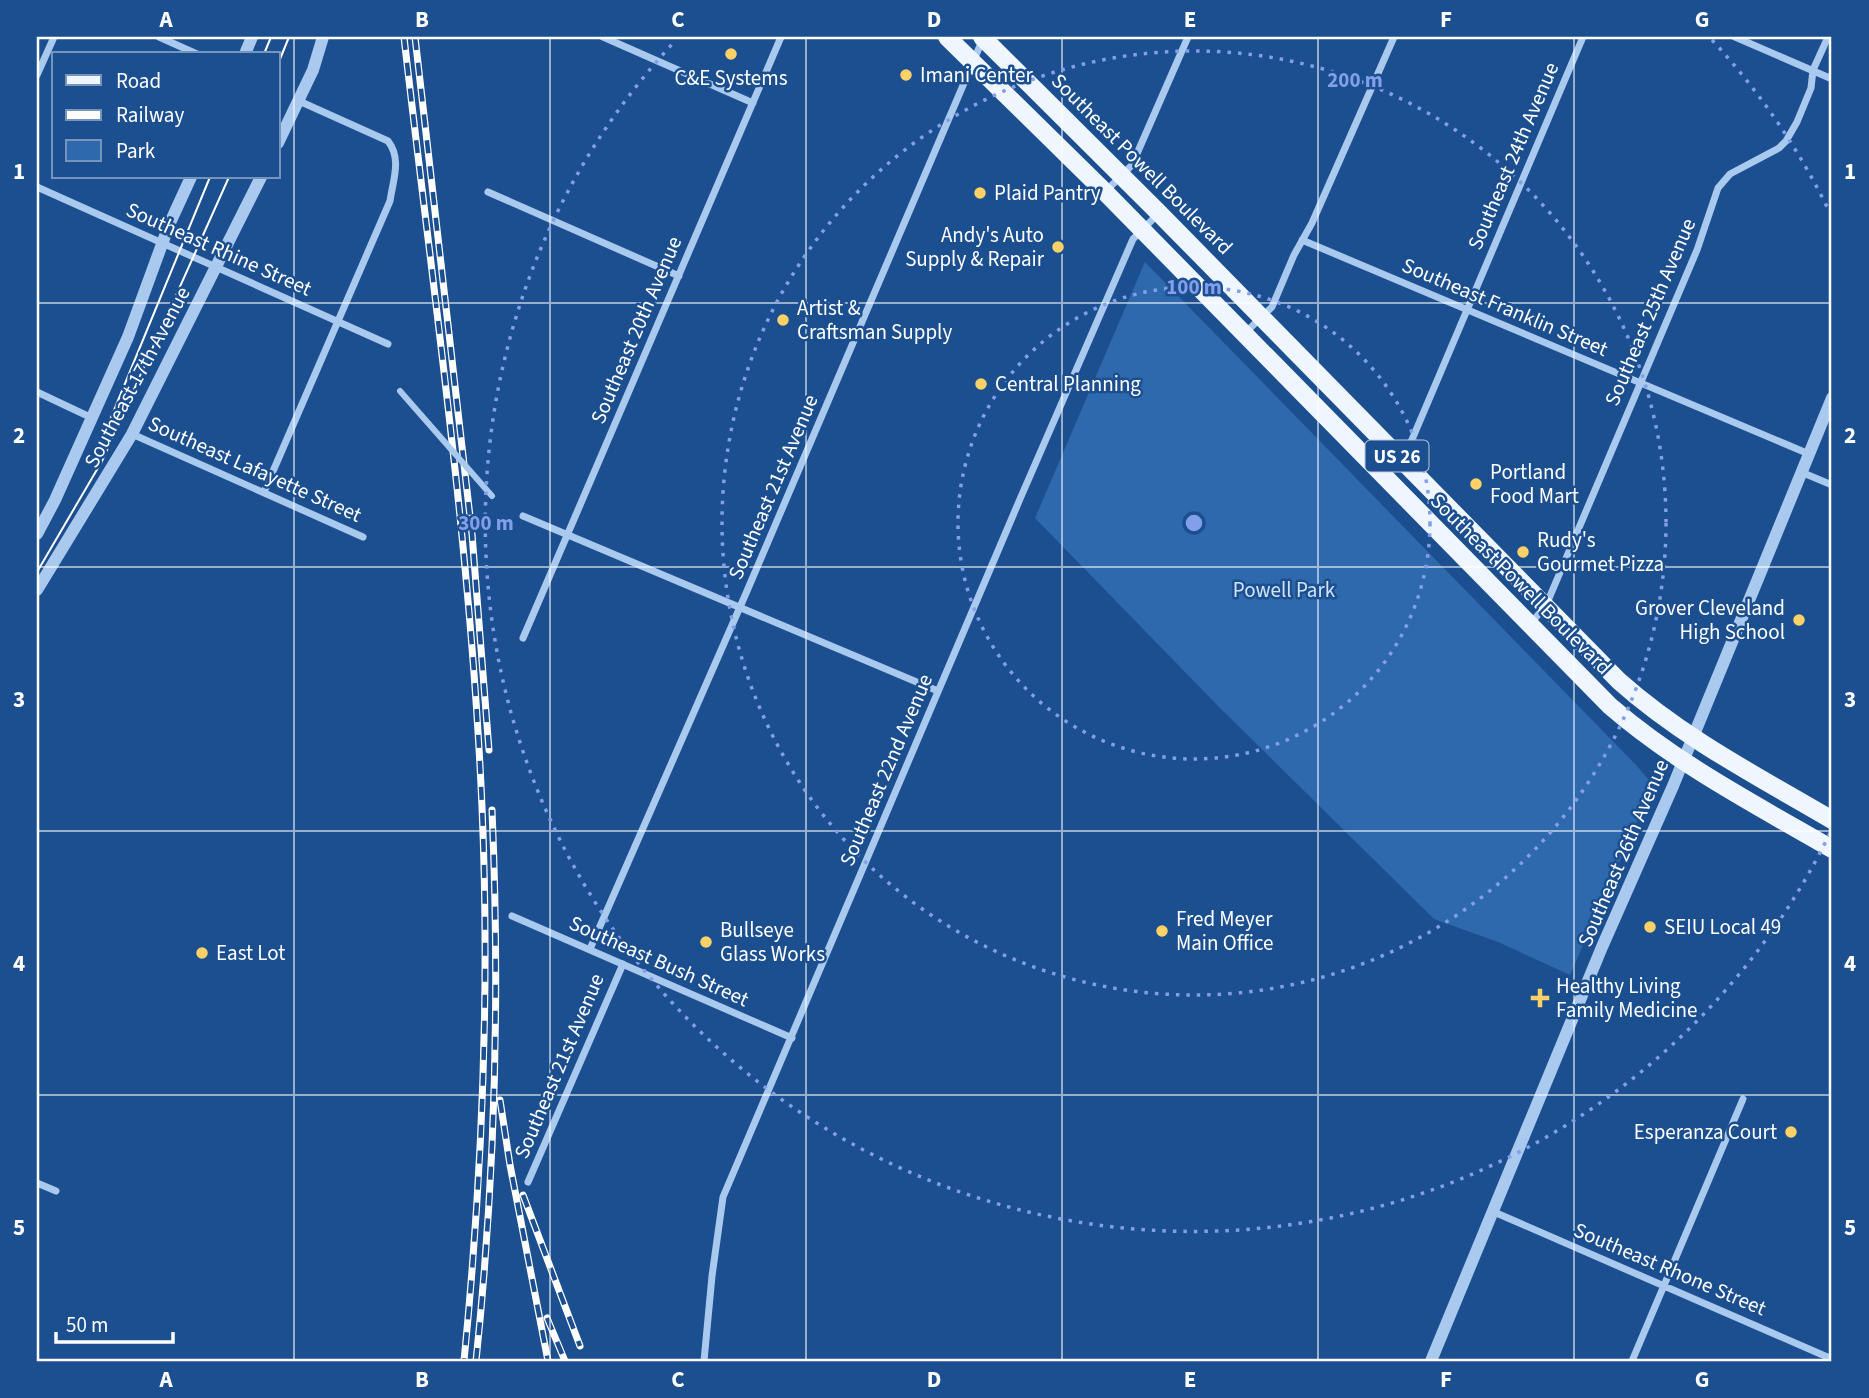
<svg xmlns="http://www.w3.org/2000/svg" width="1869" height="1398" font-family="'Source Sans 3',sans-serif">
<style>
.green{fill:#2e69ad}
.lines{fill:none;stroke-linecap:round;stroke-linejoin:round}
.minor{stroke:#a9c9ee;stroke-width:7}
.tertiary{stroke:#a9c9ee;stroke-width:12}
.primary{stroke:#f0f6ff;stroke-width:18}
.tram{stroke:#fff;stroke-width:2}
.rail-casing{stroke:#fff;stroke-width:7}
.rail{stroke:#1b4f8f;stroke-width:4.5;stroke-dasharray:13;stroke-linecap:butt}
.pedestrian-bridge{stroke:#a9c9ee;stroke-width:6}
.grid{fill:none;stroke:#fff;stroke-width:2;stroke-opacity:0.55}
.ring{fill:none;stroke:#839eea;stroke-width:3.5;stroke-dasharray:3.5 7}
.poi-dot{fill:#ffd166;stroke:#1b4f8f;stroke-width:2.5}
.labels{text-anchor:middle;stroke-width:5;stroke-linejoin:round;paint-order:stroke}
.shield{fill:#1b4f8f;stroke:#bbcadd;stroke-width:2}
.shield-label{font-size:19px;font-weight:bold;fill:#fff}
.poi-label{font-size:21px;fill:#fff;stroke:#1b4f8f;text-anchor:start}
.street-label{font-size:21px;fill:#fff;stroke:#1b4f8f}
.park-label{font-size:21px;fill:#cfe3fa;stroke:#1b4f8f}
.centre{fill:#839eea;stroke:#1b4f8f;stroke-width:3.5}
.ring-label{font-size:21px;text-anchor:middle;font-weight:bold;fill:#839eea;stroke:#1b4f8f;stroke-width:5;stroke-linejoin:round;paint-order:stroke}
.neatline{fill:none;stroke:#fff;stroke-width:2.5}
.grid-label{font-size:23px;text-anchor:middle;font-weight:bold;fill:#fff}
</style>
<rect width="100%" height="100%" fill="#1b4f8f"/>
<path class="green" d="M 1145,262 L 1637,766 L 1653,785 L 1570,975 L 1498,942 L 1434,919 L 1219,707 L 1035,518 Z"/>
<g class="lines">
<path class="minor" d="M 159,37 L 197,54
M 603,37 L 753,103
M 1735,37 L 1832,79
M 37,75 L 54,37
M 37,187 L 388,344
M 488,192 L 679,276
M 1105,192 L 1132,165 L 1188,37
M 1302,240 L 1809,454
M 1244,334 L 1272,307 L 1294,255 L 1312,223 L 1394,37
M 37,392 L 92,418
M 132,434 L 363,537
M 1801,472 L 1832,485
M 1386,475 L 1408,449 L 1583,37
M 264,492 L 390,201 C 393,180 402,159 388,141 L 299,101
M 523,516 L 938,691
M 1529,625 L 1545,607 L 1550,596 L 1697,250 L 1718,188 L 1730,174 L 1779,148 L 1786,141 L 1797,122 L 1811,88 L 1813,70 L 1828,37
M 523,638 L 781,37
M 512,916 L 792,1038
M 590,949 L 747,591 L 982,41
M 528,1182 L 623,964
M 37,1183 L 56,1191
M 1494,1212 L 1832,1359
M 704,1361 L 712,1276 L 723,1197 L 1020,499 L 1133,239 L 1159,213
M 1632,1361 L 1743,1099"/>
<path class="tertiary" d="M 245,54 L 252,37
M 278,143 L 313,70 L 323,37
M 37,534 L 55,500 L 128,337 L 169,225 L 191,177
M 37,590 L 132,434 L 261,177
M 1431,1361 L 1602,947 L 1673,786 L 1832,398"/>
<path class="primary" d="M 947,37 L 1105,192 L 1610,706 C 1677,764 1756,805 1832,849
M 982,37 L 1159,213 L 1619,681 C 1683,738 1759,777 1832,820"/>
<path class="tram" d="M 264,54 L 271,37
M 278,64 L 289,37
M 110,420 L 210,177
M 37,572 L 102,461 L 229,177"/>
<defs>
<path id="rail" d="M 404,37 C 433,292 471,550 482,807 C 490,992 482,1178 464,1361
M 415,37 L 472,534 L 489,750
M 500,1100 L 510,1165 L 548,1361
M 523,1195 L 580,1346
M 547,1318 L 565,1361
M 476,1361 C 495,1179 500,993 492,810"/>
</defs>
<use href="#rail" class="rail-casing"/>
<use href="#rail" class="rail"/>
<path class="pedestrian-bridge" d="M 400,391 L 492,496"/>
</g>
<path class="grid" d="M 294,37 L 294,1361M 550,37 L 550,1361M 806,37 L 806,1361M 1062,37 L 1062,1361M 1318,37 L 1318,1361M 1574,37 L 1574,1361M 37,303 L 1832,303M 37,567 L 1832,567M 37,831 L 1832,831M 37,1095 L 1832,1095"/>
<g class="ring">
<circle cx="1194" cy="523" r="236"/>
<circle cx="1194" cy="523" r="472"/>
<path d="M1830 833A708 708 0 1 1 676 40M1712 40A708 708 0 0 1 1830 213"/>
</g>
<g class="poi-dot">
<circle cx="731" cy="54" r="7"/>
<circle cx="906" cy="75" r="7"/>
<circle cx="980" cy="193" r="7"/>
<circle cx="1058" cy="247" r="7"/>
<circle cx="783" cy="320" r="7"/>
<circle cx="981" cy="384" r="7"/>
<circle cx="1476" cy="484" r="7"/>
<circle cx="1523" cy="552" r="7"/>
<circle cx="1799" cy="620" r="7"/>
<circle cx="1650" cy="927" r="7"/>
<circle cx="1162" cy="931" r="7"/>
<circle cx="706" cy="942" r="7"/>
<circle cx="202" cy="953" r="7"/>
<path d="M1536.5 987.5h7v7h7v7h-7v7h-7v-7h-7v-7h7z"/>
<circle cx="1791" cy="1132" r="7"/>
</g>
<g class="labels">
<rect class="shield" x="1365.5" y="440.5" width="63" height="31" rx="5"/>
<g class="shield-label">
<text x="1397" y="463">US 26</text>
</g>
<g class="poi-label">
<text x="920" y="82">Imani Center</text>
<text x="731" y="85" text-anchor="middle">C&amp;E Systems</text>
<text x="994" y="200">Plaid Pantry</text>
<text x="1044" y="242" text-anchor="end">Andy's Auto<tspan x="1044" dy="24">Supply &amp; Repair</tspan></text>
<text x="797" y="315">Artist &amp;<tspan x="797" dy="24">Craftsman Supply</tspan></text>
<text x="995" y="391">Central Planning</text>
<text x="1490" y="479">Portland<tspan x="1490" dy="24">Food Mart</tspan></text>
<text x="1537" y="547">Rudy's<tspan x="1537" dy="24">Gourmet Pizza</tspan></text>
<text x="1785" y="615" text-anchor="end">Grover Cleveland<tspan x="1785" dy="24">High School</tspan></text>
<text x="1176" y="926">Fred Meyer<tspan x="1176" dy="24">Main Office</tspan></text>
<text x="1664" y="934">SEIU Local 49</text>
<text x="720" y="937">Bullseye<tspan x="720" dy="24">Glass Works</tspan></text>
<text x="216" y="960">East Lot</text>
<text x="1556" y="993">Healthy Living<tspan x="1556" dy="24">Family Medicine</tspan></text>
<text x="1777" y="1139" text-anchor="end">Esperanza Court</text>
</g>
<g class="street-label">
<text transform="translate(1513 156) rotate(-67)" y="7">Southeast 24th Avenue</text>
<text transform="translate(1142 164) rotate(45)" y="7">Southeast Powell Boulevard</text>
<text transform="translate(219 249) rotate(24)" y="7">Southeast Rhine Street</text>
<text transform="translate(1505 307) rotate(23)" y="7">Southeast Franklin Street</text>
<text transform="translate(1650 312) rotate(-67)" y="7">Southeast 25th Avenue</text>
<text transform="translate(636 330) rotate(-67)" y="7">Southeast 20th Avenue</text>
<text transform="translate(137 377) rotate(-62)" y="7">Southeast 17th Avenue</text>
<text transform="translate(255 469) rotate(24)" y="7">Southeast Lafayette Street</text>
<text transform="translate(773 487) rotate(-67)" y="7">Southeast 21st Avenue</text>
<text transform="translate(1521 584) rotate(45)" y="7">Southeast Powell Boulevard</text>
<text transform="translate(886 770) rotate(-67)" y="7">Southeast 22nd Avenue</text>
<text transform="translate(1623 853) rotate(-67)" y="7">Southeast 26th Avenue</text>
<text transform="translate(659 961) rotate(24)" y="7">Southeast Bush Street</text>
<text transform="translate(559 1066) rotate(-67)" y="7">Southeast 21st Avenue</text>
<text transform="translate(1670 1269) rotate(23)" y="7">Southeast Rhone Street</text>
</g>
<g class="park-label">
<text x="1284" y="597">Powell Park</text>
</g>
</g>
<circle cx="1194" cy="523" r="10" class="centre"/>
<g class="ring-label">
<text x="1355" y="87">200 m</text>
<text x="1194" y="294">100 m</text>
<text x="486" y="530">300 m</text>
</g>
<rect width="1869" height="1398" fill="none" stroke="#1b4f8f" stroke-width="77"/>
<rect x="52" y="52" width="228" height="126" fill="#1b4f8f" stroke="#7695bc" stroke-width="2"/>
<rect x="66" y="75" width="35" height="10" fill="#f0f6ff" stroke="#7695bc" stroke-width="2"/>
<text x="116" y="88" font-size="21" fill="#ffffff">Road</text>
<rect x="66" y="110" width="35" height="10" fill="#ffffff" stroke="#7695bc" stroke-width="2"/>
<text x="116" y="122" font-size="21" fill="#ffffff">Railway</text>
<rect x="66" y="140" width="35" height="21" fill="#2e69ad" stroke="#7695bc" stroke-width="2"/>
<text x="116" y="158" font-size="21" fill="#ffffff">Park</text>
<path d="M56 1332v10h117v-10" fill="none" stroke="#ffffff" stroke-width="3.5"/>
<text x="66" y="1332" font-size="21" fill="#ffffff" stroke="#1b4f8f" stroke-width="5" paint-order="stroke">50 m</text>
<rect x="38" y="38" width="1792" height="1322" class="neatline"/>
<g class="grid-label">
<text x="166" y="27">A</text>
<text x="422" y="27">B</text>
<text x="678" y="27">C</text>
<text x="934" y="27">D</text>
<text x="1190" y="27">E</text>
<text x="1446" y="27">F</text>
<text x="1702" y="27">G</text>
<text x="19" y="179">1</text>
<text x="1850" y="179">1</text>
<text x="19" y="443">2</text>
<text x="1850" y="443">2</text>
<text x="19" y="707">3</text>
<text x="1850" y="707">3</text>
<text x="19" y="971">4</text>
<text x="1850" y="971">4</text>
<text x="19" y="1235">5</text>
<text x="1850" y="1235">5</text>
<text x="166" y="1387">A</text>
<text x="422" y="1387">B</text>
<text x="678" y="1387">C</text>
<text x="934" y="1387">D</text>
<text x="1190" y="1387">E</text>
<text x="1446" y="1387">F</text>
<text x="1702" y="1387">G</text>
</g>
</svg>
